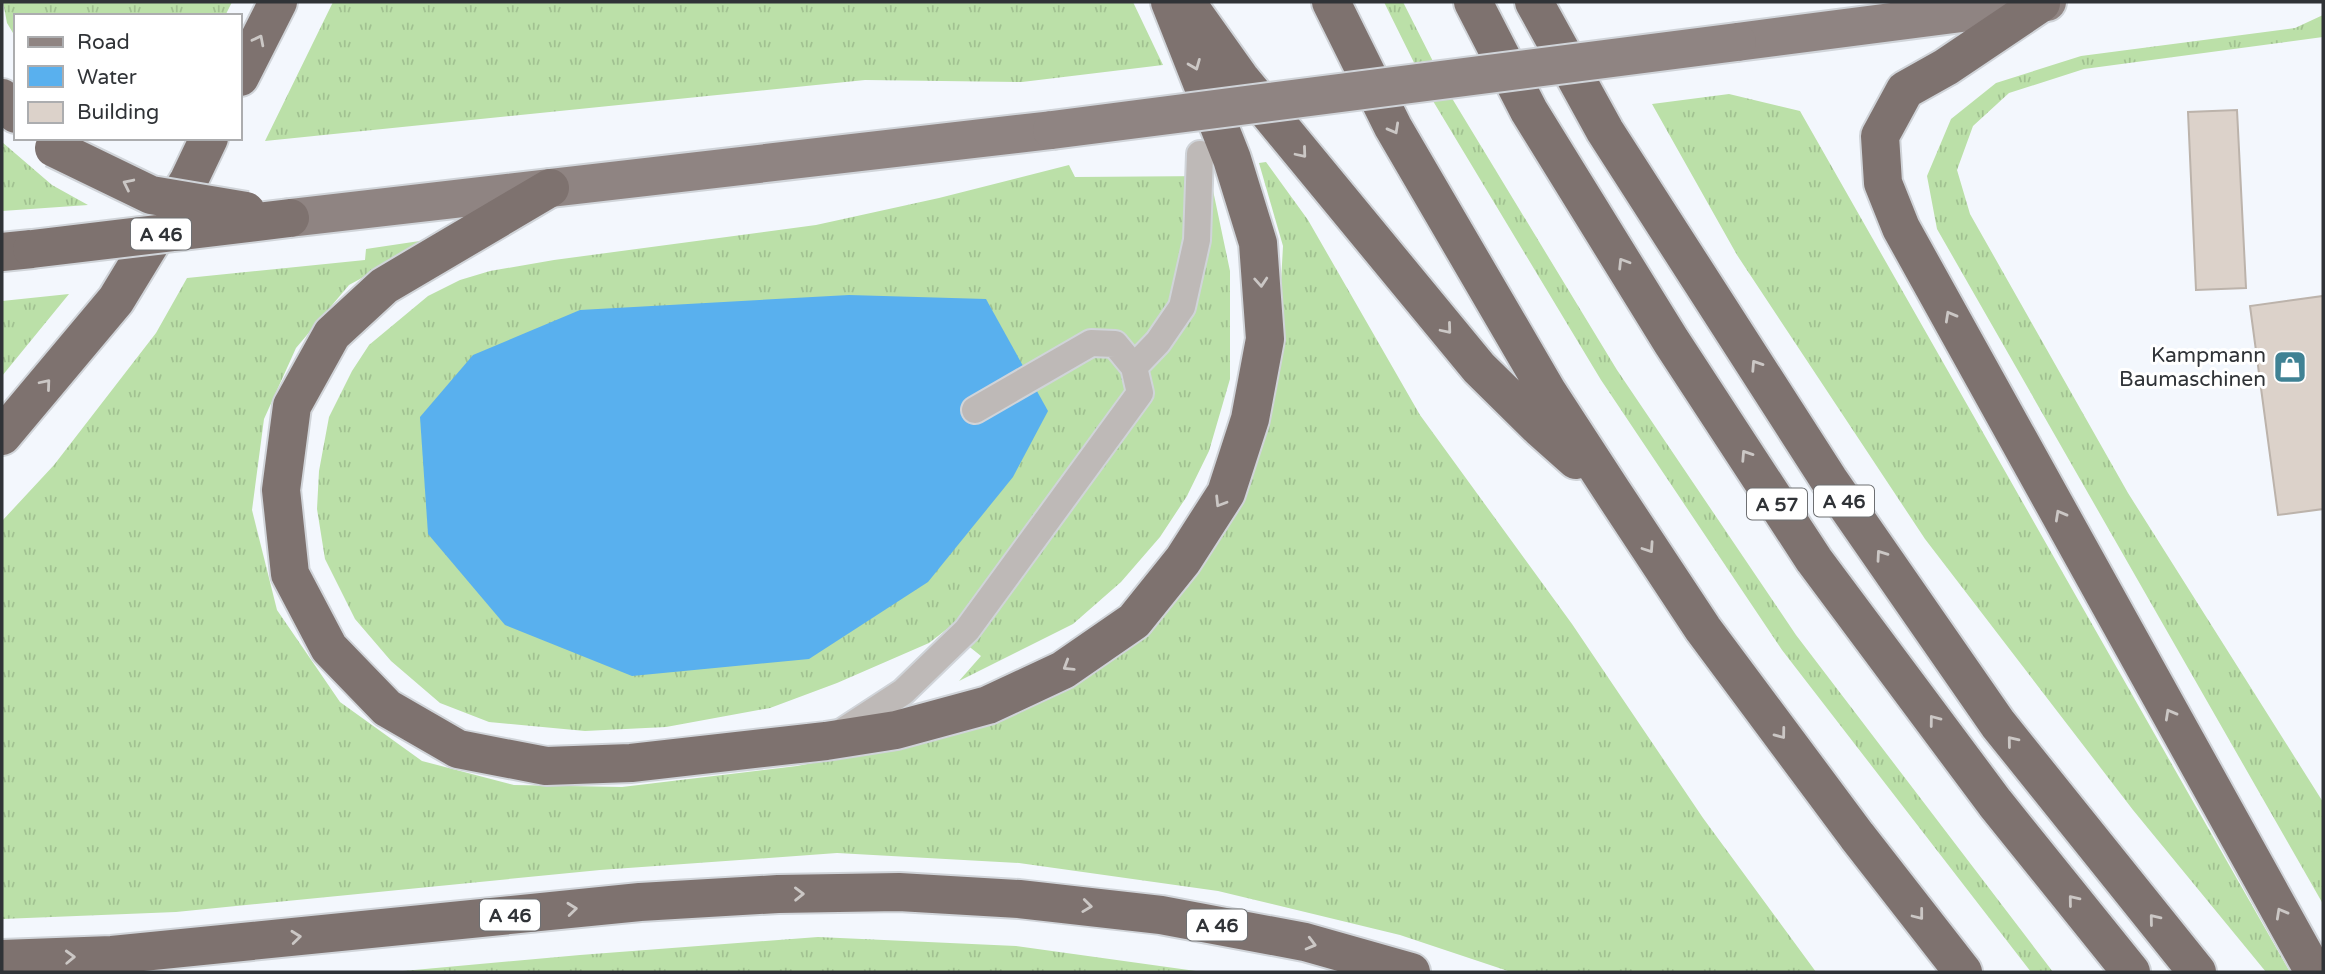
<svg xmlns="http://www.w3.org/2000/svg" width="2325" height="974" font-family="'Varela Round',sans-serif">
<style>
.grass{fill:url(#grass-tufts)}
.water{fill:#59b0ee}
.building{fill:#dcd2ca;stroke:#bcb3ab;stroke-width:2}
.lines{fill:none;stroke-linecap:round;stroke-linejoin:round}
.service-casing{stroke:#d0d4d9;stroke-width:30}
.primary-casing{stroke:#d0d4d9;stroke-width:42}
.motorway-casing{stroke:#d0d4d9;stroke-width:42}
.service{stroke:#beb9b7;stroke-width:26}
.primary{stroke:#8f8482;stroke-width:38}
.motorway{stroke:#7e726f;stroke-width:38}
.primary-bridge-casing{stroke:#d0d4d9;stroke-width:42;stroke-linecap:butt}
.motorway-bridge-casing{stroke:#d0d4d9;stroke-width:42;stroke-linecap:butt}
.primary-bridge{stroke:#8f8482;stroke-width:38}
.motorway-bridge{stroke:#7e726f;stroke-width:38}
.oneway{stroke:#cbc7c5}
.labels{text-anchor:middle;stroke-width:6;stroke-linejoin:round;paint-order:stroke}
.shield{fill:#fff;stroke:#6e7073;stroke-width:2}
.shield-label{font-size:19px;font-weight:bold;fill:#303337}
.poi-label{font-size:21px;fill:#303337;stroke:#fff;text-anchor:end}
</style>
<defs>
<pattern id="grass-tufts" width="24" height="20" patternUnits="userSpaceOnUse" patternTransform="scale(1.75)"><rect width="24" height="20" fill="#bbe0a8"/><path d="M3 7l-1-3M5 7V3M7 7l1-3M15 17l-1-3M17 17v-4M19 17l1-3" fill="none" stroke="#a1c191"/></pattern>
</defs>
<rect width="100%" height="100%" fill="#f3f7fd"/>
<path class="grass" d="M 3,2 L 232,2 L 225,16 L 16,16 L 16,38 L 7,23 Z
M 333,2 L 1133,2 L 1163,65 L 1022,82 L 865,80 L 265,141 Z
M 1384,2 L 1403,2 L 1450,95 L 1617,370 L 1796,635 L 2053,972 L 2031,972 L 1782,650 L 1601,380 L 1433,101 Z
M 2323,15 L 2323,37 L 2084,69 L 2009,93 L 1973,126 L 1957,170 L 1970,214 L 2128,493 L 2323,802 L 2323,904 L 1937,229 L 1927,176 L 1951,119 L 1996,83 L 2081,56 L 2295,28 Z
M 1729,94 L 1800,111 L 2290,972 L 2266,972 L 2133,810 L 1925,539 L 1737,255 L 1652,104 Z
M 2,142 L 52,185 L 88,205 L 2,211 Z
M 1266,162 L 1308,220 L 1420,415 L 1572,624 L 1703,818 L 1816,972 L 1511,972 L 1400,935 L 1218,891 L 1019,863 L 837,853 L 600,870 L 176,912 L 2,919 L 2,521 L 54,465 L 156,333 L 187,278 L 365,260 L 366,249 L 433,239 L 349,285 L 296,348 L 264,419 L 252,510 L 277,610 L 340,702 L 422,761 L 514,785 L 622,787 L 797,766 L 955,735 L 1030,704 L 1111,657 L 1188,587 L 1239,496 L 1266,434 L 1276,374 L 1283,246 L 1259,163 Z
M 1069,165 L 1075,177 L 1210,176 L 1230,271 L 1230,379 L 1209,451 L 1187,496 L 1160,537 L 1121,582 L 1073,624 L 959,681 L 981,656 L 947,629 L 929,643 L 837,683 L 770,708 L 666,727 L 585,731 L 489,722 L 440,703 L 391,661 L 355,619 L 325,559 L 317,509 L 319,471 L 329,417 L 352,371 L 369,345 L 428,296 L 460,280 L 490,271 L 554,260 L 816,225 L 939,198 Z
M 69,294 L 2,376 L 2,301 Z
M 818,937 L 1016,946 L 1203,972 L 392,972 L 580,955 Z"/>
<path class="water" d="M 849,295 L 986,299 L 1048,411 L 1013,477 L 928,582 L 809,659 L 632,676 L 505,625 L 428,534 L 420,417 L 473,355 L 580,310 Z"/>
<path class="building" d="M 2237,110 L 2246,288 L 2196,290 L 2188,112 Z
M 2323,296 L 2323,509 L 2278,515 L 2250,306 Z"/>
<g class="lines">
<defs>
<path id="service" d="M 1134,367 L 1158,342 L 1182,307 L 1197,240 L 1200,154
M 837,735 L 903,692 L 967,630 L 1140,393 L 1134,367 L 1115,344 L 1091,343 L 975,410"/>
<path id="primary" d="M 1737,42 L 2047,2
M 290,218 L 1052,130"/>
<path id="motorway" d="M 1186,2 L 1240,78 L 1479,368 L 1540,428 L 1576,460
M 1331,2 L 1393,127 L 1547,391 L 1612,491 L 1703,629 L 1857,836 L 1963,972
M 1473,2 L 1529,111 L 1671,341 L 1814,560 L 1995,803 L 2131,972
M 1534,2 L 1605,131 L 1829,480 L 1998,724 L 2197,972
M 2041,3 L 1946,67 L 1905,90 L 1880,136 L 1883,183 L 1901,228 L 2314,972
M 240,77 L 278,2
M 2,98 L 16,114
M 550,188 L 384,286 L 332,334 L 292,406 L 281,490 L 290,574 L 329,648 L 387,708 L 458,749 L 546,766 L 631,763 L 826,741 L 896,730 L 988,705 L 1063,670 L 1134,621 L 1183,560 L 1226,493 L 1250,419 L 1265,339 L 1258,243 L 1232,159 L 1170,2
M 2,252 L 32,249
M 2,436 L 116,300 L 189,180 L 209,138
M 2,959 L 112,955 L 640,902 L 778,894 L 899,892 L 1019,899 L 1161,915 L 1305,942 L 1411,972"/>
</defs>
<use href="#service" class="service-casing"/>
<use href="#primary" class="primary-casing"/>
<use href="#motorway" class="motorway-casing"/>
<use href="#service" class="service"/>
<use href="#primary" class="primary"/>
<use href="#motorway" class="motorway"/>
<defs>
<path id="primary-bridge" d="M 1052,130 L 1737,42"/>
<path id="motorway-bridge" d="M 54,148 L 151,195 L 246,211
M 32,249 L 290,218"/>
</defs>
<use href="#primary-bridge" class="primary-bridge-casing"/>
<use href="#motorway-bridge" class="motorway-bridge-casing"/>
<use href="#primary-bridge" class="primary-bridge"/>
<use href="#motorway-bridge" class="motorway-bridge"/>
</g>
<defs><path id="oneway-chevron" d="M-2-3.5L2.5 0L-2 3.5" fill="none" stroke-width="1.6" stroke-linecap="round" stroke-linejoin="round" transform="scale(1.75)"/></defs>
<g class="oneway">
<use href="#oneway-chevron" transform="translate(259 40) rotate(-63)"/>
<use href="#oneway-chevron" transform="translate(1195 65) rotate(68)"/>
<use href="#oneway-chevron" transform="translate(1394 129) rotate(61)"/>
<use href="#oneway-chevron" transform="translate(1302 153) rotate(50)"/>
<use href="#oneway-chevron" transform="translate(128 184) rotate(-154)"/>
<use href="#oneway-chevron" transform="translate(1623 263) rotate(-122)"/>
<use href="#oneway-chevron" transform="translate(1261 282) rotate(86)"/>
<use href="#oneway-chevron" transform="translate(1950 316) rotate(-119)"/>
<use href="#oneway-chevron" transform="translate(1447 329) rotate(50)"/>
<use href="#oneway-chevron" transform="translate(1756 365) rotate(-123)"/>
<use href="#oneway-chevron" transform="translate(46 384) rotate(-50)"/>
<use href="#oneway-chevron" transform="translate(1746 455) rotate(-123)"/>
<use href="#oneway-chevron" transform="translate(1220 502) rotate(122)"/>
<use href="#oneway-chevron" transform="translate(2060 515) rotate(-119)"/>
<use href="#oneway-chevron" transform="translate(1649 548) rotate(56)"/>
<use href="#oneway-chevron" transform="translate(1881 555) rotate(-125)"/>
<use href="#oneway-chevron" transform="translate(1068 666) rotate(148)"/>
<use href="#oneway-chevron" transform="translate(2170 714) rotate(-119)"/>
<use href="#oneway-chevron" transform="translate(1934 720) rotate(-127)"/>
<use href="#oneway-chevron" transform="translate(1781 734) rotate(53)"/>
<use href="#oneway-chevron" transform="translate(2012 741) rotate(-129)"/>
<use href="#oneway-chevron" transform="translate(799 894) rotate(-1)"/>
<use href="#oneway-chevron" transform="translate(2073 900) rotate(-129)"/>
<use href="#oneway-chevron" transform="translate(1087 906) rotate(7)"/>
<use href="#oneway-chevron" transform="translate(572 909) rotate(-6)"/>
<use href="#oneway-chevron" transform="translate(2281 913) rotate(-119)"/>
<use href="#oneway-chevron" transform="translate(1919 915) rotate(52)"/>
<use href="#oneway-chevron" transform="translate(2154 919) rotate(-129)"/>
<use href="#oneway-chevron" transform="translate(296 937) rotate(-6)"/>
<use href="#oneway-chevron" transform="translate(1311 944) rotate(15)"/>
<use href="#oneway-chevron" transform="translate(70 957) rotate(-2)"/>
</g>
<defs>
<symbol id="shop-square" viewBox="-11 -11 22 22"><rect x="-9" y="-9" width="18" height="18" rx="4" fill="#408294" stroke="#fff"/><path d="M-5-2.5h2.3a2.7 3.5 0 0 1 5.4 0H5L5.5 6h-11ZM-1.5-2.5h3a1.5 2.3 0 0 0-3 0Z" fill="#fff"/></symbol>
</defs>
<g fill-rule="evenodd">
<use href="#shop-square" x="2271" y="348" width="38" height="38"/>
</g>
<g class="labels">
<g class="shield">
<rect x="131" y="218.5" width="60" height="31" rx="5"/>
<rect x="1814" y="485.5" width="60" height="31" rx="5"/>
<rect x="1747" y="488.5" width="60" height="31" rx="5"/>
<rect x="480" y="899.5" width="60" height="31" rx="5"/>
<rect x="1187" y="909.5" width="60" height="31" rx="5"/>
</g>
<g class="shield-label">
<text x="161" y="241">A 46</text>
<text x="1844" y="508">A 46</text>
<text x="1777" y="511">A 57</text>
<text x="510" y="922">A 46</text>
<text x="1217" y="932">A 46</text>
</g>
<g class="poi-label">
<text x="2266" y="362">Kampmann<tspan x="2266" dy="24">Baumaschinen</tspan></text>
</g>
</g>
<rect width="2325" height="974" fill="none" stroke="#303337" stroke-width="7"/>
<rect x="14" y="14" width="228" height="126" fill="#ffffff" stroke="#acadaf" stroke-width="2"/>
<rect x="28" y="37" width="35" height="10" fill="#8f8482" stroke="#acadaf" stroke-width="2"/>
<text x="77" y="49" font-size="21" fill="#303337">Road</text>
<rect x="28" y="66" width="35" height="21" fill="#59b0ee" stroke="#acadaf" stroke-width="2"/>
<text x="77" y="84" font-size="21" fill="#303337">Water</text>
<rect x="28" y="102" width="35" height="21" fill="#dcd2ca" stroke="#acadaf" stroke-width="2"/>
<text x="77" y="119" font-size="21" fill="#303337">Building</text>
</svg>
